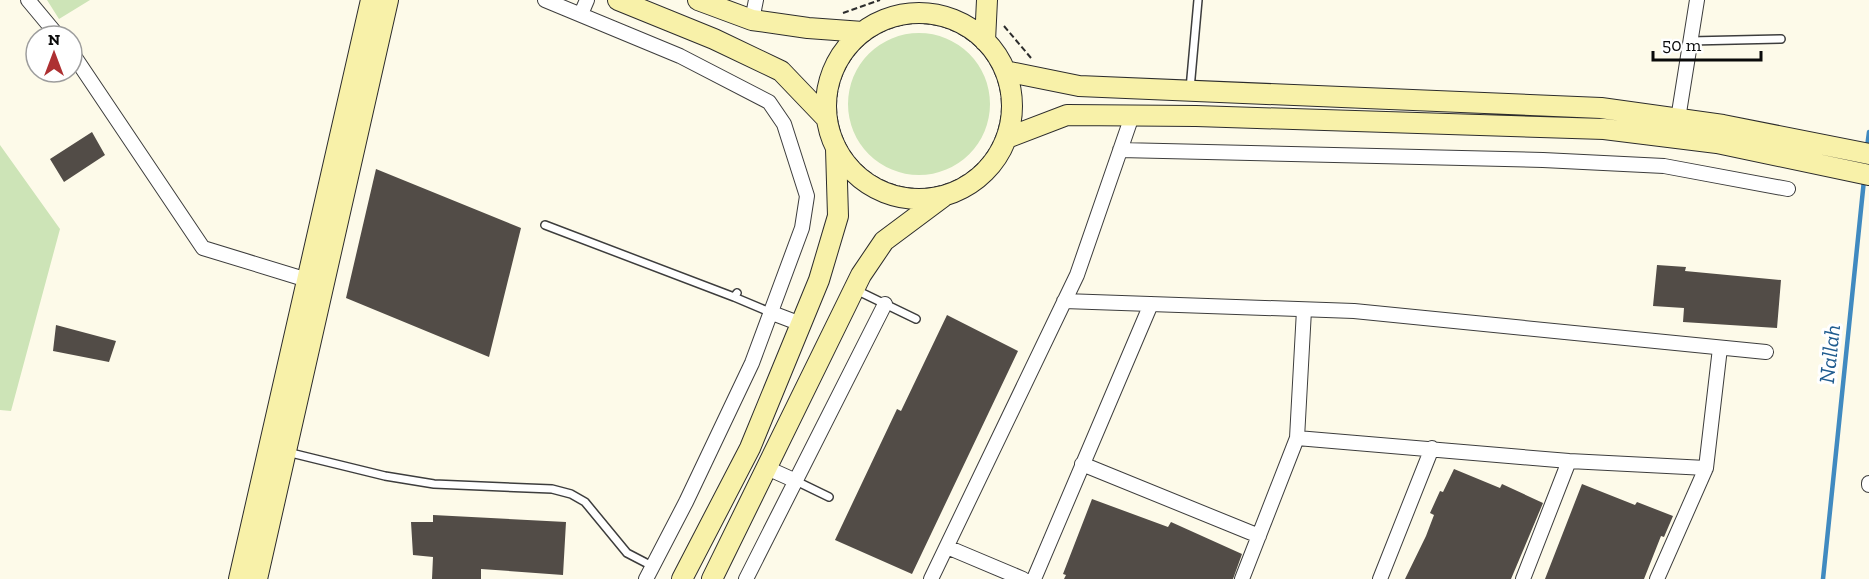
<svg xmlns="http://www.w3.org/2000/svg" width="1869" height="579" font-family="'Zilla Slab',serif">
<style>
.green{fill:#cde4b7}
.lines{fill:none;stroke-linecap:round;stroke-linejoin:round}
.stream{stroke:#408ac0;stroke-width:4.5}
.building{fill:#524c47}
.lane-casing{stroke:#3d3d3d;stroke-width:10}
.street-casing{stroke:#3d3d3d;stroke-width:16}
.secondary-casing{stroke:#2c2c2c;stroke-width:22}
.path{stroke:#2c2c2c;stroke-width:2;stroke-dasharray:6 3;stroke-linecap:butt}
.lane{stroke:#fff;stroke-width:7}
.street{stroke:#fff;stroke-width:14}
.secondary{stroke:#f8f1a9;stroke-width:20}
.labels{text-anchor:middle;stroke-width:6;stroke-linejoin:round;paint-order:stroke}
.water-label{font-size:22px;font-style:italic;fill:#205c8f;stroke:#fff}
</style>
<rect width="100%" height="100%" fill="#fdfae9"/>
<path class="green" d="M 47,0 L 90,0 L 59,19 Z
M848 104a71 71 0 1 1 142 0a71 71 0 1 1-142 0Z
M 0,145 L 60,229 L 11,411 L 0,410 Z"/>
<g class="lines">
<path class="stream" d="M 1867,147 L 1869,132
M 1823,579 L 1864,180"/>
</g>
<path class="building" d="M 92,132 L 105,155 L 64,182 L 50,159 Z
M 376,169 L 521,228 L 489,357 L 346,298 Z
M 1657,265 L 1686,267 L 1685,271 L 1781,280 L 1777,328 L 1683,322 L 1684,308 L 1653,306 Z
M 947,315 L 1018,351 L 912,574 L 835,540 L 897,409 L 901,411 Z
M 56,325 L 116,341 L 109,362 L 53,351 Z
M 1454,469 L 1500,488 L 1502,484 L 1543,503 L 1511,579 L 1405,579 L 1426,536 L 1434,515 L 1430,513 L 1440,491 L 1443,492 Z
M 1582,484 L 1635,505 L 1637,502 L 1673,516 L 1664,537 L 1661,536 L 1644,579 L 1545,579 Z
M 1092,499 L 1168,527 L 1171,522 L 1242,554 L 1233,579 L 1064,579 L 1066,575 L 1063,574 Z
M 433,515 L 566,522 L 563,575 L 481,569 L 481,579 L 432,579 L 433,557 L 413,555 L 411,522 L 433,522 Z"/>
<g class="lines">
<defs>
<path id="lane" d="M 1690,41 L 1781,39
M 1190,89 L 1198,0
M 545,225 L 734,297
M 856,290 L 916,319
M 737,293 L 734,297 L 772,313
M 287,452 L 385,476 L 434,484 L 552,489 L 571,494 L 585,502 L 627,553 L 652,566
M 796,481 L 829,497"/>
<path id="street" d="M 28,0 L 58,36
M 545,0 L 680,56 L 769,102 L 784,124 L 807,196 L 802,228 L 752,363 L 686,502 L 646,579
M 581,14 L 587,0
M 752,20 L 756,0
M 72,53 L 203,248 L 314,282
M 1678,119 L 1697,0
M 1120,150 L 1543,160 L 1664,166 L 1788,189
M 1064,301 L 1354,311 L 1766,352
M 772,313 L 801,324
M 1297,438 L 1569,461 L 1706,468
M 1082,464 L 1259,536
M 767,468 L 796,481
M 1869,483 L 1869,485
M 947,547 L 1023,579
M 746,579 L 885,304
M 931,579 L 1077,275 L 1132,116
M 1034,579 L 1151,304
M 1242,579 L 1297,438 L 1304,310
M 1380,579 L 1432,448
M 1523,579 L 1569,461
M 1657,579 L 1706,468 L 1720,348"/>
<path id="secondary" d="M 618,0 L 714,39 L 781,71 L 826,118
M 698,0 L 752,20 L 808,28 L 863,32
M826 106a93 93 0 1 1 186 0a93 93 0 1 1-186 0Z
M 985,41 L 987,0
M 1005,71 L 1079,86 L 1601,108 L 1723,125 L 1869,154
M 1007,138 L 1067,115 L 1196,116 L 1604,129 L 1717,143 L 1869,175
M 239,579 L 371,0
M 257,579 L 388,0
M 682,579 L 750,448 L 819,280 L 838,216 L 836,149
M 712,579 L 861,275 L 884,241 L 943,197"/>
</defs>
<use href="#lane" class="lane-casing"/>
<use href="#street" class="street-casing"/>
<use href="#secondary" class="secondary-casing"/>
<path class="path" d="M 843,13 L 880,0
M836 106a83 83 0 1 1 166 0a83 83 0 1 1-166 0Z
M 1004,26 L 1031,58"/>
<use href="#lane" class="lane"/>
<use href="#street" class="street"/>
<use href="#secondary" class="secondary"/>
</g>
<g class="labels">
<g class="water-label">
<text transform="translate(1829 354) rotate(-84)" y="8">Nallah</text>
</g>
</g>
<g transform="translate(54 54)"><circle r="28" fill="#ffffff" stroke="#9d9d9d" stroke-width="1.5"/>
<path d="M0-4.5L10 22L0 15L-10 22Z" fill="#ad3032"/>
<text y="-9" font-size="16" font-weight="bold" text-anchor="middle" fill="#0a0a0a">N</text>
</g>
<path d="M1653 51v9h108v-9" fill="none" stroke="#0a0a0a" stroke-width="3"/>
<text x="1662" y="51" font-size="18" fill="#0a0a0a" stroke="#ffffff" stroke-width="4.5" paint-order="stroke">50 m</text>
</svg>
